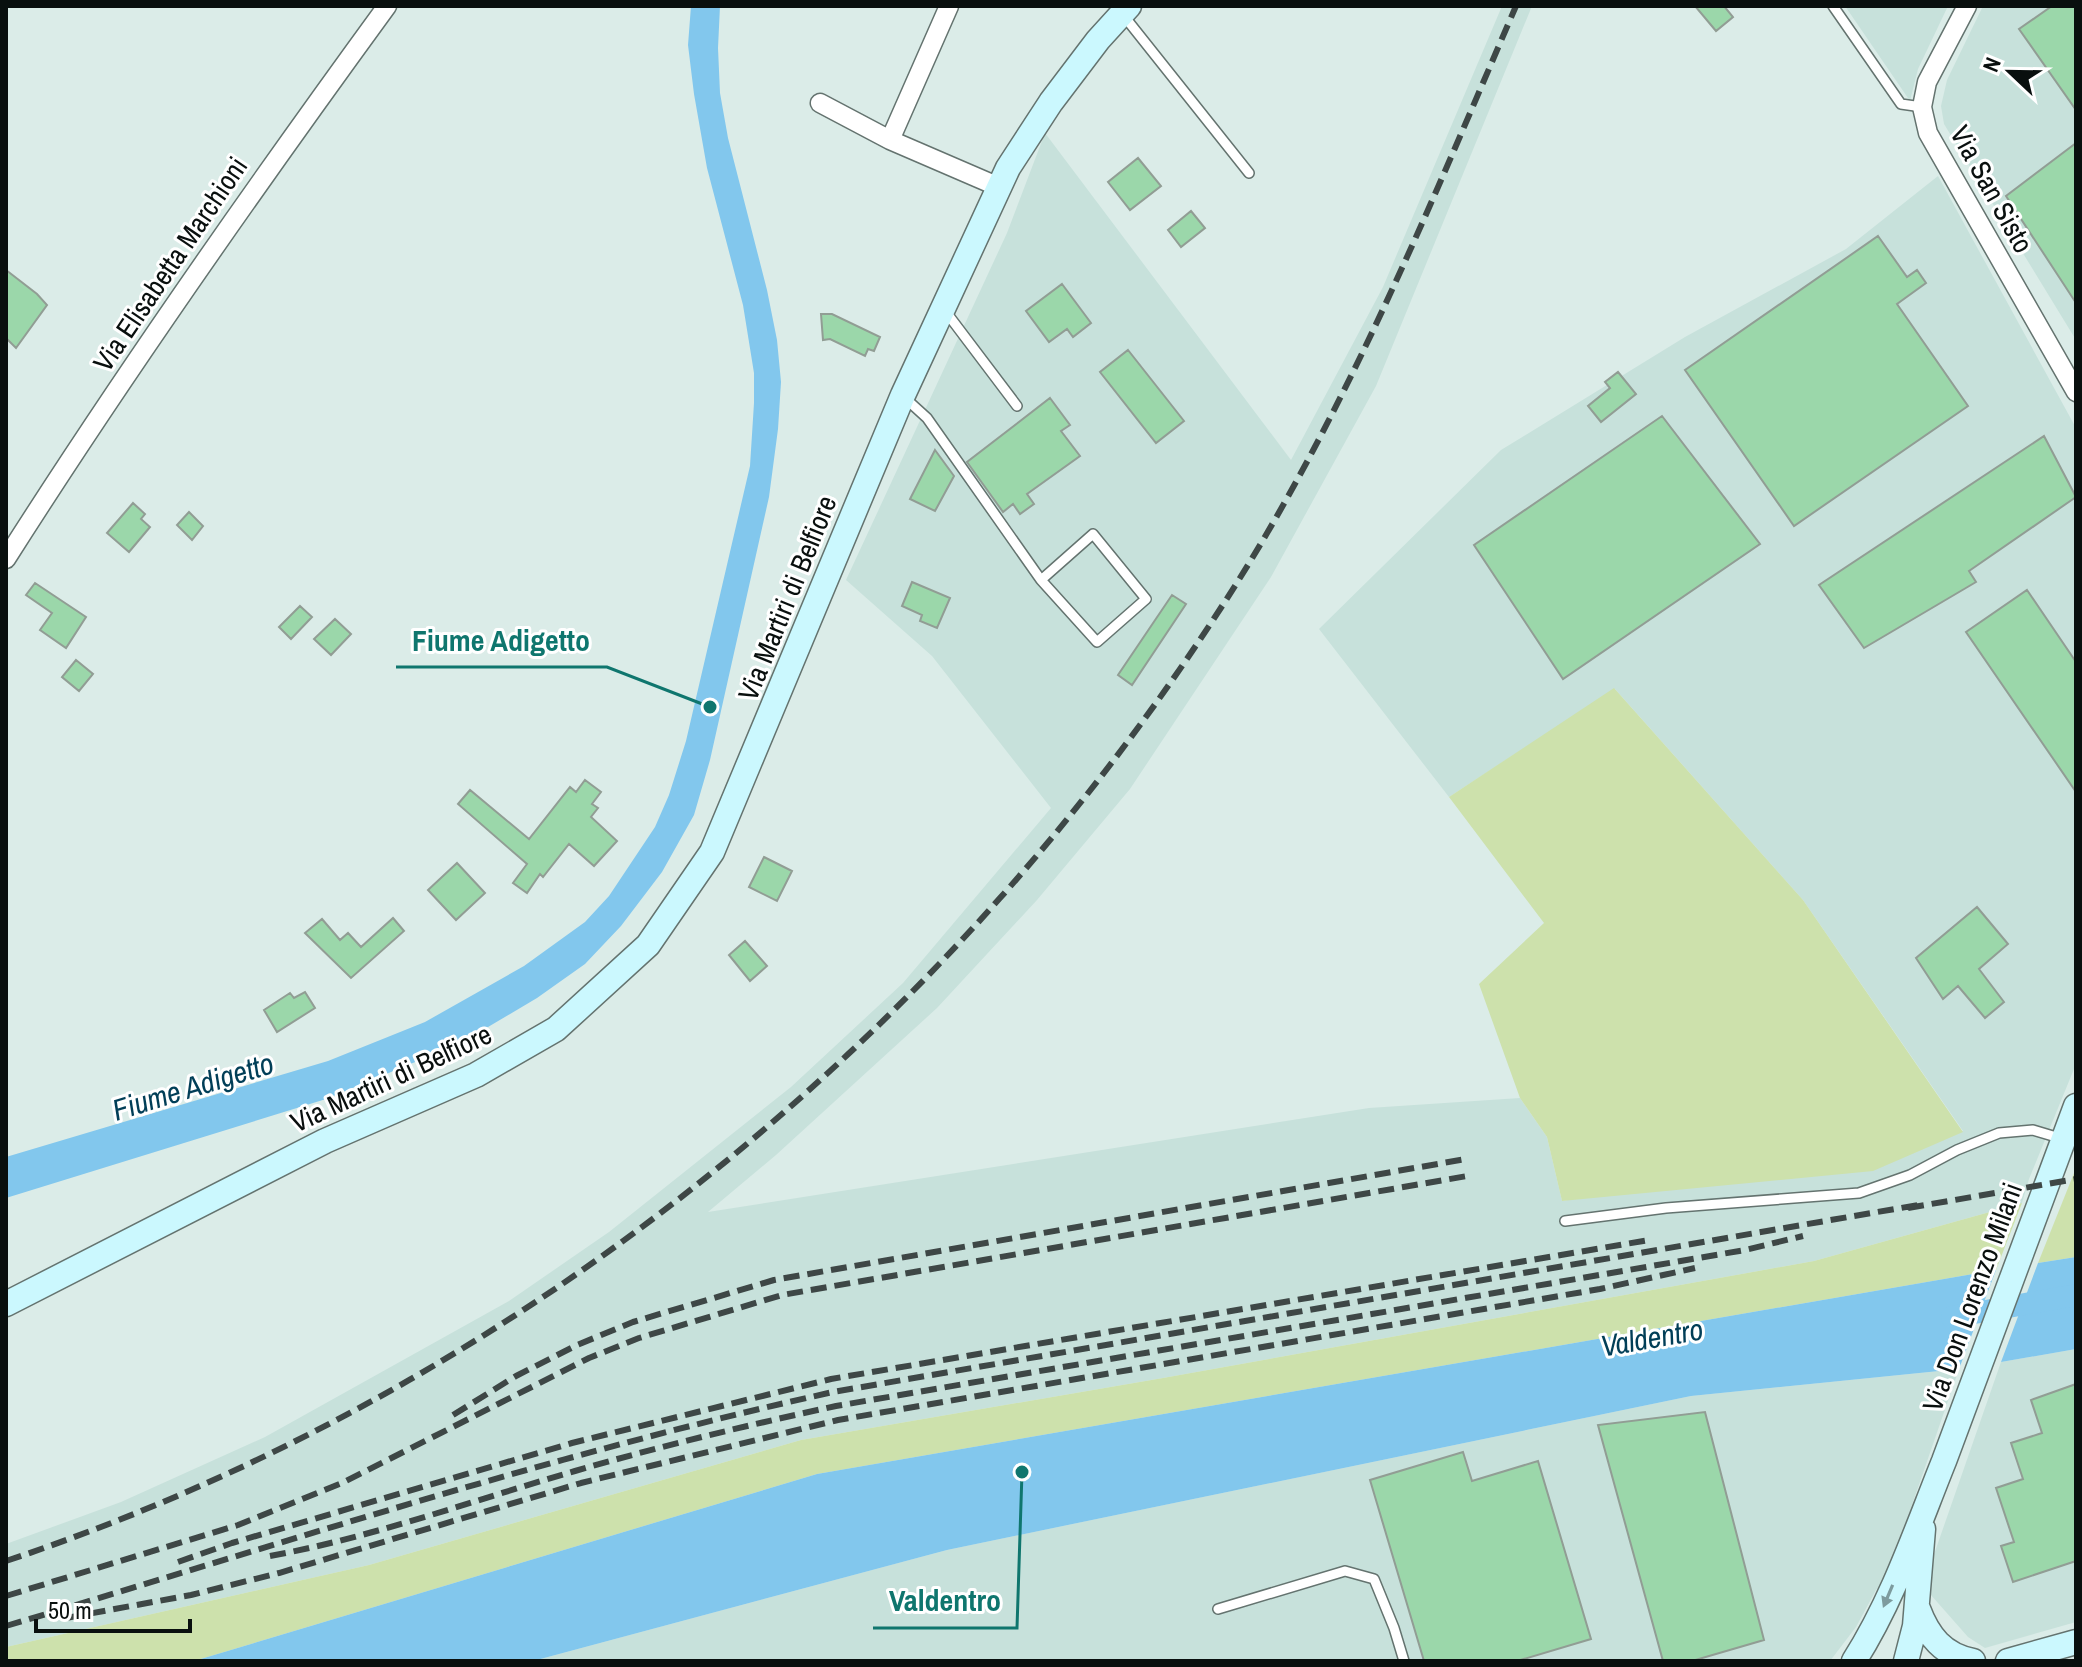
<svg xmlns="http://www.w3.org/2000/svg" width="2082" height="1667" font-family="'Archivo Narrow',sans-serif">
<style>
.built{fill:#c7e1db}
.green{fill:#cde1ac}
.water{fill:#82c7ed}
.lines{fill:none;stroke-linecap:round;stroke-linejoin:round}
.canal{stroke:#82c7ed;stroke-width:22}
.building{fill:#9bd7aa;stroke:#919d94;stroke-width:2}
.lane-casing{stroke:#64736f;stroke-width:12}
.street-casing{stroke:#64736f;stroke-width:21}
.secondary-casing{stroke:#64736f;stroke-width:27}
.lane{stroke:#fff;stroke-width:9}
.street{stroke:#fff;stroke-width:18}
.secondary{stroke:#cbf8fe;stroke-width:24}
.rail{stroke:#3e4746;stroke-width:6;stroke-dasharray:16 8;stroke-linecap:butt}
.oneway{fill:#7d9b9e}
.labels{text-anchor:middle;stroke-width:6;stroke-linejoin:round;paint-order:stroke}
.street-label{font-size:28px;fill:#090f0e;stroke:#fff}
.water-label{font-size:30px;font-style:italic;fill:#013e57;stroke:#fff}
.leader{fill:none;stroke:#0f766e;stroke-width:3}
.callout-dot{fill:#0f766e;stroke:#fff;stroke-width:3}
.callout-label{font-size:30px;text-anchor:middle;font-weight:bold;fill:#0f766e;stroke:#fff;stroke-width:6;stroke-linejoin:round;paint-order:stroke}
</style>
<rect width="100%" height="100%" fill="#dbece8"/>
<path class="built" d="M 1502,6 L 1532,6 L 1376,386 L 1271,577 L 1130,789 L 1037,900 L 937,1008 L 776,1155 L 708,1212 L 1369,1108 L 1520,1098 L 1547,1137 L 1562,1201 L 1963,1131 L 1803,900 L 1615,689 L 1449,797 L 1319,629 L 1501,450 L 1685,337 L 1846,249 L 1938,176 L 2076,428 L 2076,1064 L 2029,1179 L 2022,1203 L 1814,1261 L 1163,1378 L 801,1440 L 369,1565 L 6,1647 L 6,1544 L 121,1502 L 265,1437 L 509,1301 L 609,1232 L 791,1087 L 903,983 L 1051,808 L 932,656 L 846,580 L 1007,233 L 1045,133 L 1291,460 L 1383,287 Z
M 1845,6 L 1948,6 L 1918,69 L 1910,101 Z
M 1983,6 L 2076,6 L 2076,340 L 1944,124 L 1941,106 L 1947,80 Z
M 2076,1349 L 2076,1622 L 1985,1648 L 1968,1637 L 1923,1586 L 2001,1362 Z
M 1959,1369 L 1886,1580 L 1876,1590 L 1856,1627 L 1830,1661 L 533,1661 L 947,1550 L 1691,1396 Z"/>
<path class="green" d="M 1614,688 L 1803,900 L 1963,1132 L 1873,1171 L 1562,1201 L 1547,1137 L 1520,1098 L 1479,984 L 1544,923 L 1449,797 Z
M 2076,1168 L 2076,1257 L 2038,1263 Z
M 2022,1203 L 1996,1270 L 817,1474 L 194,1661 L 6,1661 L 6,1647 L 369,1565 L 801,1440 L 1163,1378 L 1814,1261 Z"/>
<path class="water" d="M 691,6 L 720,6 L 718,48 L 720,93 L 728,138 L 767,290 L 777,340 L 781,382 L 778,429 L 769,497 L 710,760 L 694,815 L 662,872 L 621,926 L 585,964 L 537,998 L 461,1043 L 326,1099 L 6,1198 L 6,1157 L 328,1061 L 425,1022 L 524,966 L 585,922 L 609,896 L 655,827 L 669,795 L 686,741 L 750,466 L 754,403 L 754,373 L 743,305 L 707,168 L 694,94 L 688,45 Z
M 2076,1257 L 2076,1349 L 2001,1362 L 2038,1263 Z
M 1996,1270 L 1959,1369 L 1691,1396 L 947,1550 L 533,1661 L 194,1661 L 817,1474 Z"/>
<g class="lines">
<path class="canal" d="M 1952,1317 L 2076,1295"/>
</g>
<path class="building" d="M 1695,6 L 1724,6 L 1733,17 L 1716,31 Z
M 2052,6 L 2076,6 L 2076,110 L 2019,29 Z
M 2076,143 L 2076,303 L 2006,196 Z
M 1138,158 L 1161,186 L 1130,210 L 1108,182 Z
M 1191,211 L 1205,228 L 1181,247 L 1168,230 Z
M 1878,236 L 1907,277 L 1917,270 L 1926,283 L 1897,304 L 1968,406 L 1794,526 L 1685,370 Z
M 6,270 L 37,294 L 47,305 L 16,348 L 6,338 Z
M 1062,284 L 1091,323 L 1073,337 L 1067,329 L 1049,342 L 1026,311 Z
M 821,314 L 832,314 L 880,337 L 874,351 L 868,349 L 865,356 L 830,339 L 823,340 Z
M 1128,350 L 1184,421 L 1156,443 L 1100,372 Z
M 1618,372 L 1636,394 L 1601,422 L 1588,406 L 1610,388 L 1605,382 Z
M 1050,398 L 1070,425 L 1061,431 L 1080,456 L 1027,494 L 1034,504 L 1020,514 L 1013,504 L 1003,512 L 967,462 Z
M 1662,416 L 1760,544 L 1563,679 L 1474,545 Z
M 2044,436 L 2076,497 L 1969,571 L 1976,582 L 1864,648 L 1819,585 Z
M 935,450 L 954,476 L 935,511 L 910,499 Z
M 133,503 L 145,514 L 141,519 L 150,527 L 129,552 L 107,533 Z
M 189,512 L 203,526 L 192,540 L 177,525 Z
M 912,582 L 950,598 L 937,628 L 920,621 L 922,615 L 902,606 Z
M 35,583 L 86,617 L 66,648 L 40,630 L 52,613 L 26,595 Z
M 2027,590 L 2076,662 L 2076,792 L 1966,632 Z
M 1172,595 L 1186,604 L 1132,685 L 1118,675 Z
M 300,606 L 312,617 L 291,639 L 279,627 Z
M 335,619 L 351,634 L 331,655 L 314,639 Z
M 76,660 L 93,674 L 79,691 L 62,677 Z
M 585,780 L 601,792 L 592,804 L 598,808 L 591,817 L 617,841 L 594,866 L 569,844 L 543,877 L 540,874 L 527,893 L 513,883 L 527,864 L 458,804 L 470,790 L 529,839 L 570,787 L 576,792 Z
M 764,857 L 792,871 L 777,901 L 749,887 Z
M 457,863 L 485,893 L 456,920 L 428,890 Z
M 1977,907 L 2008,944 L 1979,969 L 2004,1002 L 1985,1018 L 1958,986 L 1943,999 L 1916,958 Z
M 393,918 L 404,931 L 351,978 L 305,933 L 322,919 L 340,940 L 348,933 L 361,947 Z
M 745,941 L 767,966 L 750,981 L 729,955 Z
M 305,992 L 315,1008 L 277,1032 L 264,1010 L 290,993 L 294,998 Z
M 2076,1384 L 2076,1561 L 2013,1582 L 2001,1546 L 2014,1542 L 1996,1488 L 2023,1479 L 2011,1443 L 2042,1433 L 2031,1400 Z
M 1705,1412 L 1764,1640 L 1692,1661 L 1663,1661 L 1598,1425 Z
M 1463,1452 L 1472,1481 L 1538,1461 L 1591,1639 L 1517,1661 L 1424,1661 L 1370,1480 Z"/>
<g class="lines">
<defs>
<path id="lane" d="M 1833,6 L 1901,104 L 1922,107
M 1124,16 L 1249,173
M 946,312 L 1017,406
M 905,398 L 927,418 L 1041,580 L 1097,642 L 1146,599 L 1093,534 L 1041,580
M 1565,1221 L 1666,1208 L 1859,1193 L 1910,1175 L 1957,1150 L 1999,1133 L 2033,1130 L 2063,1139
M 1218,1609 L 1345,1571 L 1374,1579 L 1394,1628 L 1404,1661"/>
<path id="street" d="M 1967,6 L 1927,82 L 1922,107 L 1928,133 L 2076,392
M 820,103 L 890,140 L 999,187
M 890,140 L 949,6
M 6,559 C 126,370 255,187 387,6"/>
<path id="secondary" d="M 6,1304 L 325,1141 L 476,1075 L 556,1029 L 648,945 L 712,852 L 903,395 L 1008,168 L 1051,102 L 1098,40 L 1129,6
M 1918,1609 C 1928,1636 1943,1655 1973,1661
M 1854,1661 C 1893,1600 1917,1528 1944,1461 C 1989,1343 2031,1224 2076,1106
M 1906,1661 L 1915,1626 L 1923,1529
M 2008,1661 L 2076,1642"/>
</defs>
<use href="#lane" class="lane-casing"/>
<use href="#street" class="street-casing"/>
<use href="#secondary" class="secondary-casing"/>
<use href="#lane" class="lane"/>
<use href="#street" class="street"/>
<use href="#secondary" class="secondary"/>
<path class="rail" d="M 1908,1208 L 2076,1179
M 453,1415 L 516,1376 L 577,1345 L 633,1322 L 774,1280 L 1466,1159
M 270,1556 C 374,1537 474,1500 575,1471 C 661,1446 748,1425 836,1406 L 1745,1250 L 1803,1236
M 6,1561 C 521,1390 964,1025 1248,565 C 1356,388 1434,196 1516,6
M 178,1562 L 232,1543 L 572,1443 L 831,1379 L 1649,1240
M 6,1596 L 238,1525 L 342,1483 L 589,1358 L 639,1338 L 782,1295 L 1467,1176
M 66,1618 L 191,1595 L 279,1573 L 581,1483 L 838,1420 L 1600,1289 L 1695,1268
M 6,1626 C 281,1544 553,1454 833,1392 L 1918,1205"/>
</g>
<defs><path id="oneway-solid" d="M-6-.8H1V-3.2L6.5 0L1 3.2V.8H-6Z" transform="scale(2)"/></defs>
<use class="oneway" href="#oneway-solid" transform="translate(1888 1596) rotate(113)"/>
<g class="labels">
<g class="street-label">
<text transform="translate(1992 189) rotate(61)" y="10">Via San Sisto</text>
<text transform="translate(170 264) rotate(-56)" y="10">Via Elisabetta Marchioni</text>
<text transform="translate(787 598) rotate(-68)" y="10">Via Martiri di Belfiore</text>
<text transform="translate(391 1078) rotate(-25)" y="10">Via Martiri di Belfiore</text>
<text transform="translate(1972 1297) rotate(-70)" y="10">Via Don Lorenzo Milani</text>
</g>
<g class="water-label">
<text transform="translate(193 1087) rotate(-17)" y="10">Fiume Adigetto</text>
<text transform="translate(1652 1338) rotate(-10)" y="10">Valdentro</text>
</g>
</g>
<path class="leader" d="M710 707L607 667H396M1022 1472L1017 1628H873"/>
<g class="callout-dot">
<circle cx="710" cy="707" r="8"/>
<circle cx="1022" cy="1472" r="8"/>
</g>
<g class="callout-label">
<text x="501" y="651">Fiume Adigetto</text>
<text x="945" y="1611">Valdentro</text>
</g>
<rect width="2082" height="1667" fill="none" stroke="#090f0e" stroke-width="16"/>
<g transform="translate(2010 72) rotate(292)" stroke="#ffffff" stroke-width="6" paint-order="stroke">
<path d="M0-6L14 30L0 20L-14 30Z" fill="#090f0e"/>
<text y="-12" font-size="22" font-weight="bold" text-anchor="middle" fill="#090f0e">N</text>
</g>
<path d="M36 1619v12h154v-12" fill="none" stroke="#090f0e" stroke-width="4"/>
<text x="48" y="1619" font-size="24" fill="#090f0e" stroke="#ffffff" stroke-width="6" paint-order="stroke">50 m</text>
</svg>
